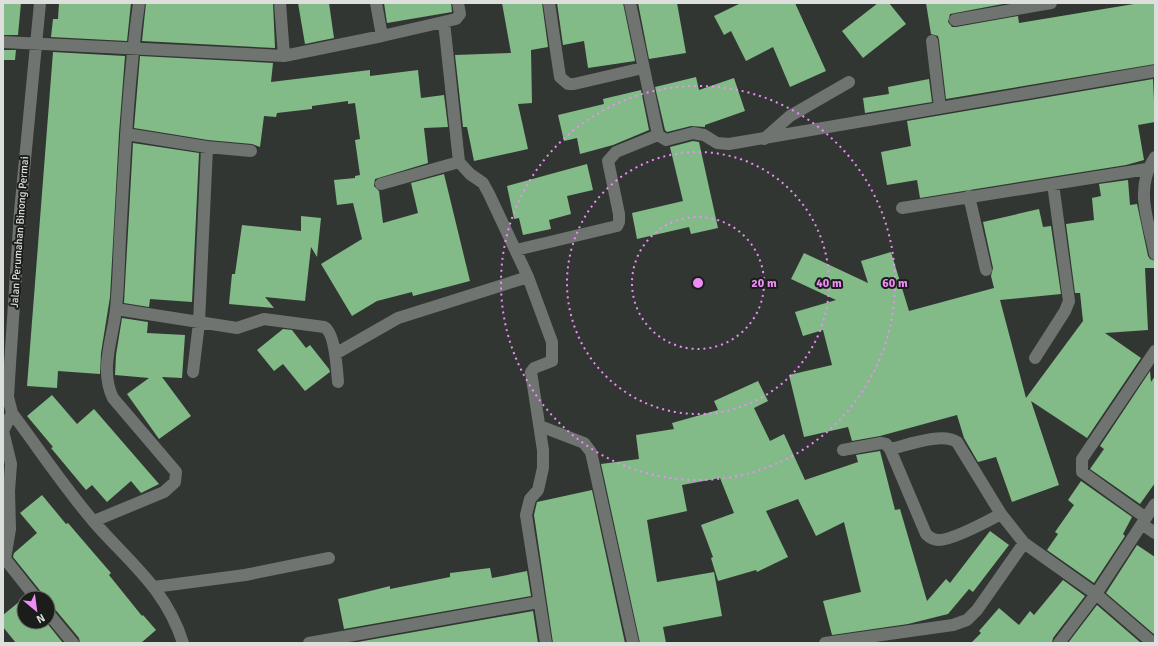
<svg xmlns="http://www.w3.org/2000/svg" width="1158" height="646" font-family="Signika,sans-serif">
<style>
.building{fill:#82ba88}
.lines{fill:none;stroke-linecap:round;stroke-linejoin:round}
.minor{stroke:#707470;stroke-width:12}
.ring{fill:none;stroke:#ee8cf8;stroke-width:2;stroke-dasharray:2 4}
.labels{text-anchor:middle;stroke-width:4;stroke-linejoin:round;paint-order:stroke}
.street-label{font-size:11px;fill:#dcdfdc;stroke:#1b1d1b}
.centre{fill:#ee8cf8;stroke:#1b1d1b;stroke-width:2}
.ring-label{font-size:12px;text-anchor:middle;font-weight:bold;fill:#ee8cf8;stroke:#1b1d1b;stroke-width:4;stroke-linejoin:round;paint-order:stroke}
</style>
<rect width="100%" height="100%" fill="#323632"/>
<path class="building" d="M 3,3 L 21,3 L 18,35 L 3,35 Z
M 59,3 L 131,3 L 127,41 L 51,37 L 53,19 L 58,19 Z
M 146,3 L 273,3 L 275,48 L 142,41 Z
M 298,3 L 329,3 L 334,38 L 305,44 Z
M 384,3 L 451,3 L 452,12 L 387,23 Z
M 502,3 L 542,3 L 548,47 L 531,50 L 532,103 L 518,104 L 528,149 L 474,161 L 467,127 L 463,127 L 455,55 L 511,53 Z
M 557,3 L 623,3 L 635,61 L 588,68 L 584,41 L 563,45 Z
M 638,3 L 677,3 L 686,53 L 649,59 Z
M 741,3 L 795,3 L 826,71 L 790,87 L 773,47 L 746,61 L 731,31 L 724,35 L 714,16 Z
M 878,3 L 889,3 L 906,24 L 863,58 L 842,31 Z
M 926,3 L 1008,3 L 950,14 L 948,22 L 952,27 L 956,27 L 1018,16 L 1019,23 L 1140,3 L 1155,3 L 1155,64 L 946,99 L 939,40 L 938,36 L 931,34 Z
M 3,50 L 16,50 L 15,60 L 3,60 Z
M 53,52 L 125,56 L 119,133 L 110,297 L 101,353 L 100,374 L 58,371 L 57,388 L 27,386 Z
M 140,56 L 273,63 L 271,82 L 370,70 L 370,76 L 418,70 L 421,98 L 444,95 L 448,127 L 424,128 L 428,163 L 375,179 L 374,186 L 379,191 L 383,223 L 418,213 L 411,183 L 444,174 L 470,281 L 413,296 L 412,292 L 377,301 L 352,316 L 321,264 L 362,239 L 353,203 L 337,205 L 334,180 L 355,178 L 355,176 L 360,175 L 355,140 L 360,139 L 355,103 L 348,104 L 348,101 L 312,106 L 312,109 L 277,113 L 276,117 L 264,116 L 260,147 L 252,144 L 208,140 L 134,128 Z
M 696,77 L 699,90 L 734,78 L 745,111 L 705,125 L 705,127 L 691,126 L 667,132 L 665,130 L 655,87 Z
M 929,79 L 932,102 L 865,113 L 863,98 L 889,94 L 888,87 Z
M 1153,79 L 1155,122 L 1138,125 L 1144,160 L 1126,165 L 920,198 L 917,180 L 887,185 L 881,152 L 911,146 L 907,121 Z
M 641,90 L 649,130 L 613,145 L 580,154 L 577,138 L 564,141 L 558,115 L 604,104 L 603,99 Z
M 693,141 L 699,142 L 718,228 L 691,234 L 689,227 L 637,239 L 632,213 L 683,201 L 670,147 Z
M 133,143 L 199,153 L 192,302 L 150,299 L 149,307 L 124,303 Z
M 587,164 L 593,190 L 567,196 L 571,214 L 549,220 L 551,229 L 523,235 L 519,218 L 514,219 L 507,186 Z
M 1128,180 L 1130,205 L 1137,204 L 1148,256 L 1150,259 L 1155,261 L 1155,268 L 1145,268 L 1148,330 L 1105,333 L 1141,358 L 1087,438 L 1031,401 L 1059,485 L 1012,502 L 996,457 L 978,462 L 964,438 L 957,415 L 880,436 L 852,441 L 848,427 L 804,437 L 789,375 L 832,365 L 823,330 L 803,336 L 795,312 L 836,300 L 791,279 L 804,253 L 868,283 L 861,261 L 891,252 L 909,311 L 994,288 L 991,276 L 993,268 L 983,222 L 1039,209 L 1043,227 L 1051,226 L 1061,294 L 1000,300 L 1026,398 L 1083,321 L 1080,293 L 1075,293 L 1066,224 L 1094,220 L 1092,198 L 1101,196 L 1099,184 Z
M 301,216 L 321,218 L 317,257 L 311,247 L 305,301 L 265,297 L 274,308 L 229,304 L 232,274 L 235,274 L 242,225 L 301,231 Z
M 122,318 L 148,322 L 147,333 L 185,335 L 182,378 L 162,377 L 191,416 L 159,439 L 127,394 L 149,378 L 115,375 L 116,355 Z
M 283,329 L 292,330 L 306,348 L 310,345 L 329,369 L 330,372 L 305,391 L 283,364 L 274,371 L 257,350 Z
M 1150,371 L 1151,382 L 1155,376 L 1155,483 L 1140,504 L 1090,469 L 1104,449 L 1100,446 Z
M 758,381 L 768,401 L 754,408 L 770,441 L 784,434 L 805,480 L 858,462 L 856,455 L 880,451 L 895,510 L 900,509 L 927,601 L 946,579 L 950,583 L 990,531 L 1009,545 L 973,592 L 969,589 L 948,614 L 908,624 L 832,635 L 823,601 L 861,592 L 844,522 L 816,536 L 798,499 L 766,511 L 788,557 L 757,572 L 756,570 L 718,581 L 711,558 L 713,557 L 701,525 L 734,513 L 720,478 L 682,485 L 687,511 L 647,520 L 657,582 L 714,572 L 722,616 L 663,627 L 666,643 L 640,643 L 601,464 L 639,459 L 636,435 L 674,429 L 672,423 L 718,410 L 714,401 Z
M 52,395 L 77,424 L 94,409 L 159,484 L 141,493 L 131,481 L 107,502 L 92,485 L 86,490 L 51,448 L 53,447 L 27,416 Z
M 1081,481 L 1132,517 L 1123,534 L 1125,536 L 1094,583 L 1047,550 L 1058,534 L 1055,532 L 1074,505 L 1068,500 Z
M 592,490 L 625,643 L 553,643 L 534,515 L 537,502 Z
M 42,495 L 66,524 L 68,523 L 92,551 L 111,573 L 109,575 L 142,616 L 143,615 L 156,630 L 141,643 L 80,643 L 79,638 L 54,608 L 48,606 L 48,598 L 43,598 L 42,593 L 13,557 L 14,553 L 37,533 L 20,513 Z
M 1137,545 L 1155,557 L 1155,635 L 1106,593 Z
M 490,568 L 492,578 L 527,571 L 531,596 L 344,629 L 338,599 L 390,586 L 390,589 L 450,577 L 450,573 Z
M 1063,580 L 1085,596 L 1053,638 L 1052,643 L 971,643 L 981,633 L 979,631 L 999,608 L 1019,625 L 1030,611 L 1034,615 Z
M 25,597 L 24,622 L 46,622 L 63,643 L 16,643 L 3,627 L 3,615 Z
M 1097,605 L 1141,643 L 1068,643 Z
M 533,611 L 538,643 L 352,643 Z"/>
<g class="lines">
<path class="minor" d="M 40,3 L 20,212 L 9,380 L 8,397 L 12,413 C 39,449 65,488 94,522 C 130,563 166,589 183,643
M 280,3 L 284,56
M 376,3 L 382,36
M 549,3 L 560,77 L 568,84 L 574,84 L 643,68
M 630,3 L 658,135 L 666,140 L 693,133 L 704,135 L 717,143 L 729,144 L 1155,71
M 955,20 L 1051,3
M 444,22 L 459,162 L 470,174 L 483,183 L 489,194 L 528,277 L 552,342 L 552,361 L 534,368 L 531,372 L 543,450 L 543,468 L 538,490 L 530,499 L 526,515 L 546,643
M 932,41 L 940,108
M 3,42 L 284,56 L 382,36 L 456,19 L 460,14 L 458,3
M 126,134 L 207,147 L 251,151
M 764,139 L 790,116 L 849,82
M 1155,157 C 1134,189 1148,219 1155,254
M 381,184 L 459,162
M 969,196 L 986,270
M 902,208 L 1147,169
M 516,250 L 617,226 L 619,222 L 619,214 L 608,161 L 616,152 L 658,135
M 116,309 L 237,328 L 264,319 L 324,327 C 335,332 337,370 338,382
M 335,354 L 398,318 L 528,277
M 1035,358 L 1065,311 L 1069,301 L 1053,184
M 193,372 L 199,323 L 207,147
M 540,426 L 584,443 L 591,452 L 633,643
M 890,449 C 908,445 942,432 957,442 L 1001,514
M 843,450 L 881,443 L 886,444 L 890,449 L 926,534 C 930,538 933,540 939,540 C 952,540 988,521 1001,514 L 1024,543 L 1096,594 L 1153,643
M 9,491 L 10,529 L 5,559 L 36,598
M 3,493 L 9,491 L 11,464 L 3,431 L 12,413
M 1146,518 L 1082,472 L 1082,459 L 1155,351
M 94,521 L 164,492 L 175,482 L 176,472 L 113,398 C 99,370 113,338 116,309 C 119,280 119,250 121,221 C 125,148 129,75 139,3
M 1142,524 L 1155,533
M 154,587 L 245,575 L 329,558
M 48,613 L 73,643
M 309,643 L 539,602
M 825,643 L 953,625 L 967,620 L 977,610 L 1024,543
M 1059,643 L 1096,594 L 1155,504"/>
</g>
<g class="ring">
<circle cx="698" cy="283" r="66"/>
<circle cx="698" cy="283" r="131"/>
<circle cx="698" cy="283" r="197"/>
</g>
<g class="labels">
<g class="street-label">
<text transform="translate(19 232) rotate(-86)" y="4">Jalan Perumahan Binong Permai</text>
</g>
</g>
<circle cx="698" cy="283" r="6" class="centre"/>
<g class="ring-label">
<text x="764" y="287">20 m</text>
<text x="829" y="287">40 m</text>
<text x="895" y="287">60 m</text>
</g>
<rect width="1158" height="646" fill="none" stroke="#dcdfdc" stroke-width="8"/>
<g transform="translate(36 610) rotate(151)"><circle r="19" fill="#1b1d1b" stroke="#686b68"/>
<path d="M0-3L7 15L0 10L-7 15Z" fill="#ee8cf8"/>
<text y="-6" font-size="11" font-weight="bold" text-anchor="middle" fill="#dcdfdc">N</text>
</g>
</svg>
